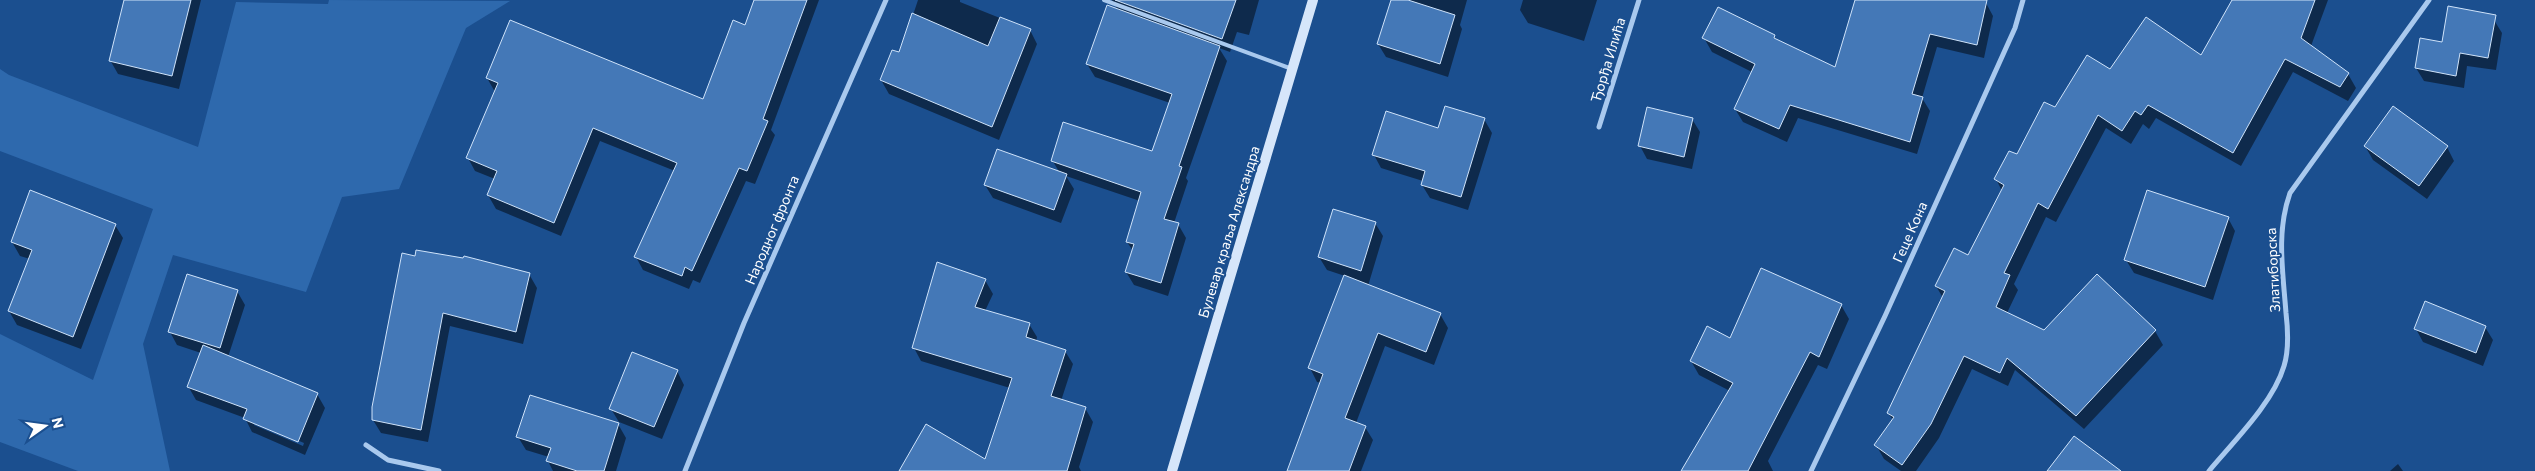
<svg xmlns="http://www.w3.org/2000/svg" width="2535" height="471" font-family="Commissioner,sans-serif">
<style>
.green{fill:#2e69ad}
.shadow{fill:#0007;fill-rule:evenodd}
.building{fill:#4478b7;stroke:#cfe3fa}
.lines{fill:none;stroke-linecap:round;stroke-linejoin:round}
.service{stroke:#a9c9ee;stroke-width:4}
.minor{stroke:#a9c9ee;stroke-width:5}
.secondary{stroke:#d6e6fa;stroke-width:10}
.labels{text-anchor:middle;stroke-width:4;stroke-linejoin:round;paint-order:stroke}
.street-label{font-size:14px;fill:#fff;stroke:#1b4f8f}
</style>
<rect width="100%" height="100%" fill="#1b4f8f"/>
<path class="green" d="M 329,0 L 510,1 L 466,28 L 399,189 L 342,197 L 306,292 L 173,255 L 143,344 L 170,471 L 78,471 L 0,442 L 0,334 L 93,380 L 153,209 L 0,151 L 0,69 L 9,75 L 198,147 L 236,2 L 328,4 Z"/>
<path class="shadow" d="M 126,0 L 201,0 L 179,89 L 118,74 L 110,60 Z
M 755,0 L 819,0 L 771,130 L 775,135 L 755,184 L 746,181 L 700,283 L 693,280 L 689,289 L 643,270 L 636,257 L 675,171 L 600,141 L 561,236 L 496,209 L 488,195 L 495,179 L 475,171 L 468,158 L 495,92 L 487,78 L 704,100 L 746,26 Z
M 918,0 L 960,0 L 960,2 L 1030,30 L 1037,44 L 999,140 L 889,94 L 881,80 L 900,54 Z
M 1112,0 L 1259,0 L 1249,35 L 1237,32 L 1230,52 L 1219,48 L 1227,61 L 1186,178 L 1188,181 L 1174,223 L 1178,224 L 1186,238 L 1168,296 L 1134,285 L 1126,272 L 1133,251 L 1127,242 L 1140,201 L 1066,176 L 1074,189 L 1061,223 L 993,198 L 985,185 L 1060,173 L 1052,160 L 1152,152 L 1170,103 L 1095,77 L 1087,64 L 1118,10 Z
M 1393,0 L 1467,0 L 1460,25 L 1462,29 L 1448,77 L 1386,57 L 1378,44 Z
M 1523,0 L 1597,0 L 1584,41 L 1528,23 L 1520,10 Z
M 1885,0 L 1973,0 L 1986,3 L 1993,16 L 1984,58 L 1937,47 L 1922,98 L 1930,111 L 1917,154 L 1798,118 L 1787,142 L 1743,122 L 1735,109 L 1752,72 L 1712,52 L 1704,38 L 1774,36 L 1778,42 L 1836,69 Z
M 2256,0 L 2328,0 L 2311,46 L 2348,74 L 2356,88 L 2348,101 L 2293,72 L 2241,166 L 2156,118 L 2149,129 L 2143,124 L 2131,144 L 2106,128 L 2056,222 L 2046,217 L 2014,284 L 2018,290 L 2007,313 L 2044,332 L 2155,331 L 2163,345 L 2084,429 L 2015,370 L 2008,386 L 1972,369 L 1939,438 L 1916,471 L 1901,471 L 1884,459 L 1876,445 L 1893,420 L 1888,413 L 1943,298 L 1936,286 L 1969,257 L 2002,191 L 1996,179 L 2055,109 L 2111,71 L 2202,57 Z
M 2494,20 L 2502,33 L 2496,70 L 2467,66 L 2464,88 L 2424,81 L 2416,68 L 2443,43 Z
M 1484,119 L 1492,133 L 1468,210 L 1430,198 L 1422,185 L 1423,181 L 1381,168 L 1374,155 L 1439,130 Z
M 1692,119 L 1700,132 L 1692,169 L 1647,159 L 1640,146 Z
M 2365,146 L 2447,147 L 2454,161 L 2427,199 L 2373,160 Z
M 2228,218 L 2235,231 L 2213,300 L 2134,273 L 2126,260 Z
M 1375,223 L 1383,236 L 1368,286 L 1440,314 L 1448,328 L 1434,365 L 1385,346 L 1356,423 L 1365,427 L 1373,440 L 1361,471 L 1288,471 L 1321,383 L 1317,382 L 1310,368 L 1345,276 L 1327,270 L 1319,257 Z
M 115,225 L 123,238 L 81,349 L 17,325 L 9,311 L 30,259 L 20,256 L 12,242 Z
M 403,254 L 529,274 L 537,288 L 523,344 L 450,326 L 428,442 L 381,433 L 373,420 Z
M 985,280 L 993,294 L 985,311 L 1029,324 L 1037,337 L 1036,342 L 1065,351 L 1073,364 L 1061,401 L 1085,408 L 1093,422 L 1079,467 L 1081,471 L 901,471 L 986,461 L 1010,388 L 921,361 L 914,348 Z
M 237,291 L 245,305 L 228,357 L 317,394 L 325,408 L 305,455 L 252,432 L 245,418 L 196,400 L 188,386 L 201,353 L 177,345 L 170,332 ZM 254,422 L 304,443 L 303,446 L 254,425 Z
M 1841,305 L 1849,319 L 1827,369 L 1818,365 L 1768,461 L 1773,471 L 1683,471 L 1730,391 L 1699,375 L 1691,361 L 1731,339 Z
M 2485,327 L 2493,340 L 2483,366 L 2423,342 L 2416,329 Z
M 677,371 L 684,385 L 662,439 L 619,422 L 611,409 Z
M 618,424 L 626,438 L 616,471 L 553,471 L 548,461 L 549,457 L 526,450 L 518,437 Z
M 2398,464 L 2403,471 L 2390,471 Z"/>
<path class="building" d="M 124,0 L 191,0 L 172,76 L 109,61 Z
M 754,0 L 807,0 L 763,119 L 768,121 L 747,171 L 739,168 L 692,271 L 685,267 L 682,276 L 634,257 L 677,163 L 593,128 L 554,223 L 487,195 L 497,171 L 466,158 L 498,83 L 486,78 L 510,20 L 703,99 L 733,20 L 745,25 Z
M 1115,0 L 1236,0 L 1222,39 Z
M 1391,0 L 1408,0 L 1455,15 L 1440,64 L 1377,44 Z
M 1855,0 L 1987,0 L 1977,45 L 1930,34 L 1912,94 L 1923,97 L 1910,142 L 1790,105 L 1779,129 L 1734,109 L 1755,64 L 1702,38 L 1718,7 L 1775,35 L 1774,38 L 1835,67 Z
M 2232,0 L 2315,0 L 2301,38 L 2349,73 L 2340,87 L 2285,59 L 2233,153 L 2148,105 L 2141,115 L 2135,111 L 2122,131 L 2098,115 L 2048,209 L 2038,203 L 2004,273 L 2010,275 L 1996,307 L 2044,330 L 2097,274 L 2156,330 L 2076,416 L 2007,358 L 2000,373 L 1964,356 L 1931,424 L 1902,465 L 1874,445 L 1894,417 L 1887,413 L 1945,291 L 1935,286 L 1954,248 L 1968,255 L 2004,185 L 1994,179 L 2009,151 L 2017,154 L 2044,102 L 2055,107 L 2087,55 L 2110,69 L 2146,17 L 2201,55 Z
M 1107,5 L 1220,46 L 1179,166 L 1182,167 L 1164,219 L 1179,223 L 1161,283 L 1125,272 L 1134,244 L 1126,242 L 1141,192 L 1051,161 L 1063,122 L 1152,151 L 1172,94 L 1086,64 Z
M 2448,6 L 2496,15 L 2488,58 L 2460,53 L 2456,76 L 2415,68 L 2420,38 L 2442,42 Z
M 912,13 L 988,46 L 1000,17 L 1031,29 L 992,127 L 880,80 L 892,50 L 899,52 Z
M 1445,106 L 1485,118 L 1461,197 L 1421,185 L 1425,171 L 1372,155 L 1386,111 L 1438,128 Z
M 2393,106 L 2448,146 L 2419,186 L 2364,146 Z
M 1647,107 L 1693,118 L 1684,157 L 1638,146 Z
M 997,149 L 1067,174 L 1054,210 L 984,185 Z
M 30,190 L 116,224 L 73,337 L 8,311 L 32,250 L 11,242 Z
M 2147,190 L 2229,217 L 2205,287 L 2124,260 Z
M 1333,209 L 1376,222 L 1361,271 L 1318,257 Z
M 416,250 L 463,258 L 464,256 L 530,273 L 516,332 L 443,313 L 421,430 L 372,420 L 372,407 L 402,253 L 415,256 Z
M 937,262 L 986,279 L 975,307 L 1030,323 L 1026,337 L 1066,350 L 1051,396 L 1086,407 L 1067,471 L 899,471 L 926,424 L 985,459 L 1012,378 L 912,348 Z
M 1761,268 L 1842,304 L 1819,357 L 1810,352 L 1748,471 L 1681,471 L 1733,383 L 1690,361 L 1707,326 L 1730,338 Z
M 187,274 L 238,290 L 220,348 L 168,332 Z
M 1344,275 L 1441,313 L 1426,352 L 1378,333 L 1345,418 L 1366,426 L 1349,471 L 1287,471 L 1323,374 L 1308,368 Z
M 2425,301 L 2486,326 L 2476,353 L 2414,329 Z
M 203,345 L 318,393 L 298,442 L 243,419 L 247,409 L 187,387 Z
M 632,352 L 678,370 L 654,427 L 609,409 Z
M 530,395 L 619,423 L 604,471 L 577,471 L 546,461 L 551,448 L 516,437 Z
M 2074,436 L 2121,471 L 2047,471 Z"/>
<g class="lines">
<path class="service" d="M 1104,0 L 1292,69"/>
<path class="minor" d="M 1599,127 L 1639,0
M 366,445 L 388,460 L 439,471
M 685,471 L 744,323 L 886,0
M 1811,471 L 1885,316 L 2015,28 L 2023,0
M 2209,471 C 2234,441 2273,403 2284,366 C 2289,350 2288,330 2286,313 C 2283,272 2276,232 2290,193 L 2429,0"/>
<path class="secondary" d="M 1172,471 L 1313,0"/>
</g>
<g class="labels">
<g class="street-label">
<text transform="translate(1608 60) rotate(-73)" y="5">Ђорђа Илића</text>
<text transform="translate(772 230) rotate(-67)" y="5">Народног фронта</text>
<text transform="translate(1229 232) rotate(-73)" y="5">Булевар краља Александра</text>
<text transform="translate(1910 232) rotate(-66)" y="5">Геце Кона</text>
<text transform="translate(2273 270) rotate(-93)" y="5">Златиборска</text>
</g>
</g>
<g transform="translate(45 426) rotate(76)" stroke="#1b4f8f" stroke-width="4" paint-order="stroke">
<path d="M0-4L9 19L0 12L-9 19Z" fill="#ffffff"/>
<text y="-8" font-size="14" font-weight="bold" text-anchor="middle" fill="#ffffff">N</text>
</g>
</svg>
